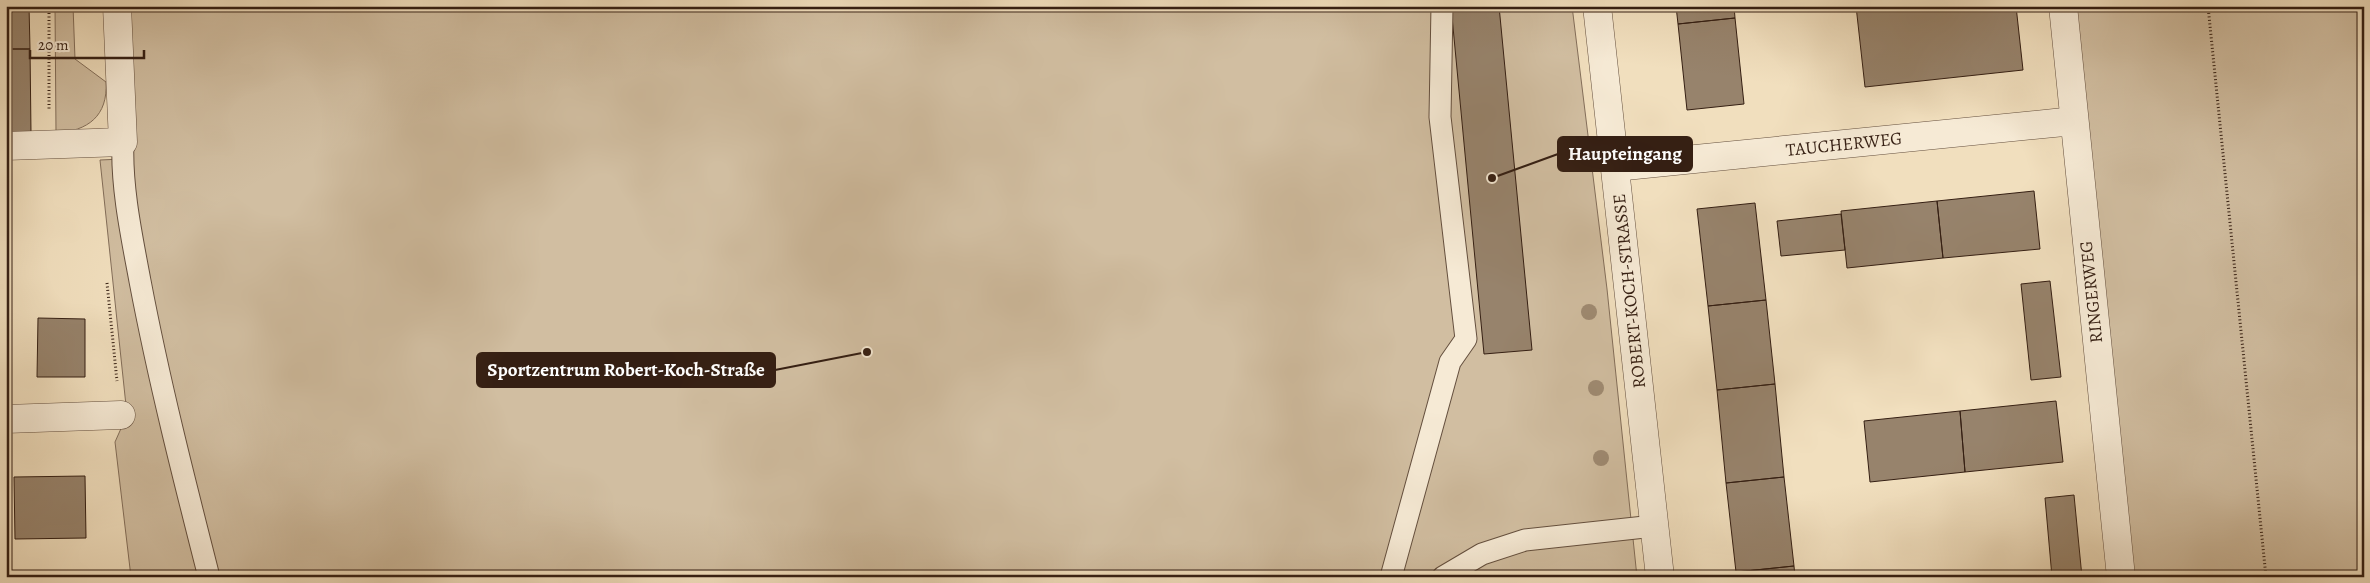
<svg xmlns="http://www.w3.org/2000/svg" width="2370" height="583" font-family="Alegreya,serif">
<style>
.green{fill:#d1bea1;stroke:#836e5a}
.building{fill:#97836c;stroke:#351f13}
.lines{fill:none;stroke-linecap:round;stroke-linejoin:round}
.service-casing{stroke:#644f3e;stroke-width:23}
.minor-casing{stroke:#644f3e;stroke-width:29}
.tertiary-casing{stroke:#644f3e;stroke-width:29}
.path{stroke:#351f13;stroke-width:3;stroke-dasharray:1 2.5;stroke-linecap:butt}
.service{stroke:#f6ead5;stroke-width:21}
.minor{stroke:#f6ead5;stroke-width:28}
.tertiary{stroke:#f6ead5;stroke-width:28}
.tree{fill:#9f8b73}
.labels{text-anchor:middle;stroke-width:4.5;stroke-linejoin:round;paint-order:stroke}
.street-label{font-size:18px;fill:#351f13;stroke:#f6ead5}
.leader{fill:none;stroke:#351f13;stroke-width:2}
.callout-dot{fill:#351f13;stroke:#f6ead5;stroke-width:2}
.callout{fill:#351f13;stroke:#351f13;stroke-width:2}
.callout-label{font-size:19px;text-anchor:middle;font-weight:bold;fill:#fff}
</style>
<rect width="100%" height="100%" fill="#f1dfbe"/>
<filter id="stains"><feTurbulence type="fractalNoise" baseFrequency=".004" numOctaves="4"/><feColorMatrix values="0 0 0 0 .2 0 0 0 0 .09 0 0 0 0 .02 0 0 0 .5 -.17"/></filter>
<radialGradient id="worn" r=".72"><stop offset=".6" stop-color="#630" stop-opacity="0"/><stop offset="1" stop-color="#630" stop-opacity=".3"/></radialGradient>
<path class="green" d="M 55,6 L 73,6 L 75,59 L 106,82 C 108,116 88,131 56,133 Z
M 117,6 L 1572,6 L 1607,289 L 1637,577 L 131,577 L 115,442 L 127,415 L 100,160 L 122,159 Z
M 2062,6 L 2364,6 L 2364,577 L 2126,577 Z"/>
<path class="building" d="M 6,6 L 29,6 L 30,49 L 6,49 Z
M 1451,6 L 1499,6 L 1532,350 L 1484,354 Z
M 1676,6 L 1734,6 L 1735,18 L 1678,24 Z
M 1856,6 L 2016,6 L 2023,70 L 1865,87 Z
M 1735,18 L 1744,104 L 1687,110 L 1678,24 Z
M 6,49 L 30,49 L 31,133 L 6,133 Z
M 2034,191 L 2040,249 L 1943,258 L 1937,201 Z
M 1937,201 L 1943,258 L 1847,268 L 1841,211 Z
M 1755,203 L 1766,300 L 1708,306 L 1697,209 Z
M 1841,214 L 1845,250 L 1781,256 L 1777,221 Z
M 2050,281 L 2061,377 L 2031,380 L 2021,284 Z
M 1766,300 L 1775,384 L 1717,390 L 1708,306 Z
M 38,318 L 85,319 L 85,377 L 37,377 Z
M 1775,384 L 1784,477 L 1726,483 L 1717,390 Z
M 2056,401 L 2063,462 L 1965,472 L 1960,411 Z
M 1960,411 L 1965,472 L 1870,482 L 1864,421 Z
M 85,476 L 86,538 L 15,539 L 14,477 Z
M 1784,477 L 1794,566 L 1736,572 L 1726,483 Z
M 2074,495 L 2082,577 L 2052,577 L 2045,498 Z
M 1794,566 L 1795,577 L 1736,577 L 1736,572 Z"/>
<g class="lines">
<defs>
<path id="service" d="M 123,142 C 121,187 132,238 140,281 C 159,381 184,479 209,577
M 1391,577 L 1450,362 L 1466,339 L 1440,117 L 1442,6
M 1443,577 L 1482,554 L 1525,540 L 1654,526"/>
<path id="minor" d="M 2063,6 L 2121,577
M 6,146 L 123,142 L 117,6
M 1615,167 L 2074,121
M 6,419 L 121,415"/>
<path id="tertiary" d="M 1597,6 L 1660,577"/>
</defs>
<use href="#service" class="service-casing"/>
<use href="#minor" class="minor-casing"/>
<use href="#tertiary" class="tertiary-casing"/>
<path class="path" d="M 49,6 L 49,111
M 2208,6 L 2266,577
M 107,283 L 117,381"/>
<use href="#service" class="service"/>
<use href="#minor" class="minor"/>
<use href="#tertiary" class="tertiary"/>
</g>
<g class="tree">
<circle cx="1589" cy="312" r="8"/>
<circle cx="1596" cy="388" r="8"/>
<circle cx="1601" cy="458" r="8"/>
</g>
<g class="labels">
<g class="street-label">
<text transform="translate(1844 144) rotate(-6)" y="6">TAUCHERWEG</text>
<text transform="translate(1629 291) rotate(-96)" y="6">ROBERT-KOCH-STRASSE</text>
<text transform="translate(2091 292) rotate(-96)" y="6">RINGERWEG</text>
</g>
</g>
<path class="leader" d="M1492 178L1558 154M867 352L775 370"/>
<g class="callout-dot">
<circle cx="1492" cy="178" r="5"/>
<circle cx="867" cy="352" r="5"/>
</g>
<g class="callout">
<rect x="1558" y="137" width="134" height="34" rx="5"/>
<rect x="477" y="353" width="298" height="34" rx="5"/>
</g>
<g class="callout-label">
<text x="1625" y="160">Haupteingang</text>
<text x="626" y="376">Sportzentrum Robert-Koch-Straße</text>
</g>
<rect width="2370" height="583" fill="none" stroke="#f1dfbe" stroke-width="25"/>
<rect x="8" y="8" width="2355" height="568" fill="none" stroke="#351f13" stroke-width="2.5"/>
<rect x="12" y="12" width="2345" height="558" fill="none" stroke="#351f13"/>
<path d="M30 50v8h114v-8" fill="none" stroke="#351f13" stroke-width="2.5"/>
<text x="38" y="50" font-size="15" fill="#351f13" stroke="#f6ead5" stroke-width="4" paint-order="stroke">20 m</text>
<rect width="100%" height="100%" filter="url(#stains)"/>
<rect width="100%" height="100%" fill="url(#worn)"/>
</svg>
